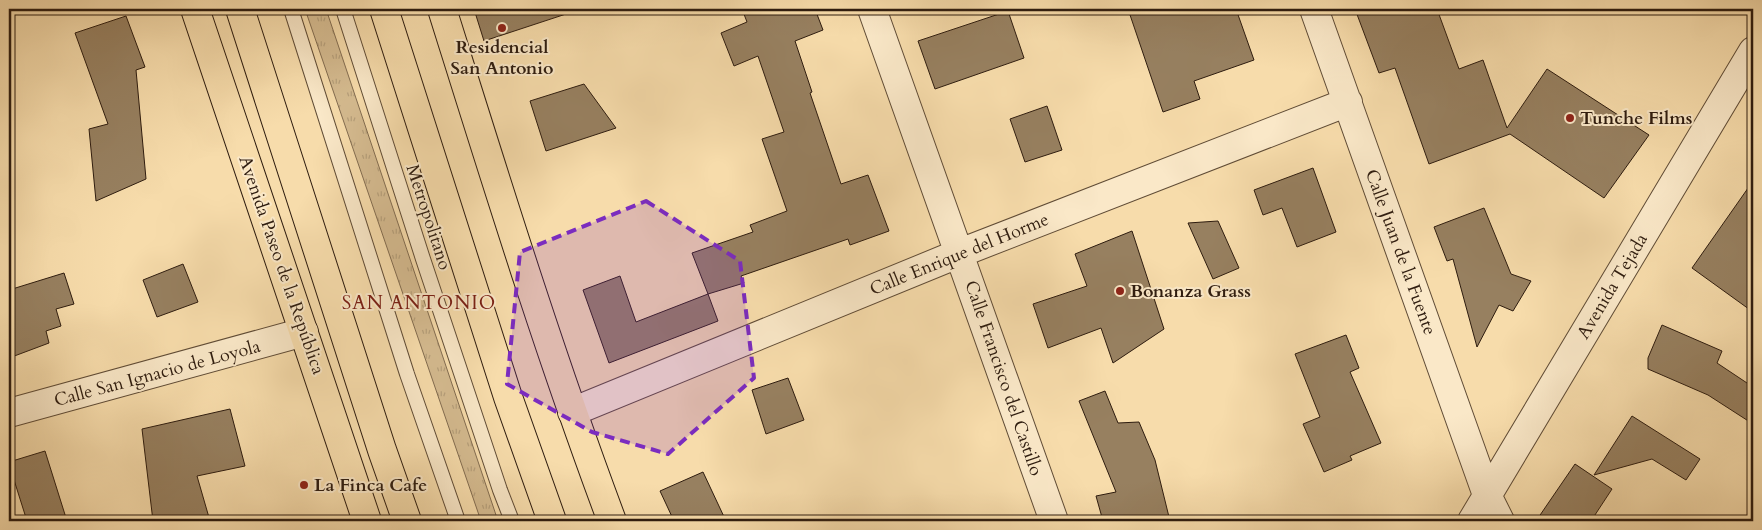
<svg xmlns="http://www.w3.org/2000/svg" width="1762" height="530" font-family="Cardo,serif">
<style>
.grass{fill:url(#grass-tufts);stroke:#826c50}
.building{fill:#978060;stroke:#2e1c0f}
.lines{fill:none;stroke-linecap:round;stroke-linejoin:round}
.service-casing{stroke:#604c36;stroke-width:16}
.minor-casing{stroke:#604c36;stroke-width:30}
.primary-casing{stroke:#2e1c0f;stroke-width:30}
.motorway-casing{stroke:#2e1c0f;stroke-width:30}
.service{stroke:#fae8c8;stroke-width:14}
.minor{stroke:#fae8c8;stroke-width:28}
.primary{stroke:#f7dcab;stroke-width:28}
.motorway{stroke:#f7dcab;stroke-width:28}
.marked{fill:#7b2cbf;fill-opacity:0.2;stroke:#7b2cbf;stroke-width:4;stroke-dasharray:10 6;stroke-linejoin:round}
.poi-dot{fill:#8f2418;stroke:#fae8c8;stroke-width:2}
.labels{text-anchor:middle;stroke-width:4;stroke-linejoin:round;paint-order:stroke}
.poi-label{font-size:18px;font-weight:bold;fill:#2e1c0f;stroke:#fae8c8;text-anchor:start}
.street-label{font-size:18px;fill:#2e1c0f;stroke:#fae8c8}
.neighbourhood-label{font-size:19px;letter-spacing:1px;fill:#7a1f14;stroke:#fae8c8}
</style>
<defs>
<pattern id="grass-tufts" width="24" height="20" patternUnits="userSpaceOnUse" patternTransform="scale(1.25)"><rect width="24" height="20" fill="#d5bb90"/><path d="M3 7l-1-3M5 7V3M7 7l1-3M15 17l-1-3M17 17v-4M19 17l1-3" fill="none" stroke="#b7a07b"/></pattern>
</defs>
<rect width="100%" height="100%" fill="#f7dcab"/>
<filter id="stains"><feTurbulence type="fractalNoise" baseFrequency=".004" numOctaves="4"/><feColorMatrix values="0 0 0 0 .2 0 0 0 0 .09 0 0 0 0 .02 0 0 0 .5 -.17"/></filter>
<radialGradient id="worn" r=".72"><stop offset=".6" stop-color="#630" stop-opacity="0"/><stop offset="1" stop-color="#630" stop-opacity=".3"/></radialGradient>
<path class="grass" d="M 305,9 L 326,9 L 498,521 L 481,521 Z"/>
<path class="building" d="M 474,9 L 565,9 L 566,14 L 484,41 Z
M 742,9 L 815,9 L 823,30 L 795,41 L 812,92 L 810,93 L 841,184 L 868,175 L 889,231 L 850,245 L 848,239 L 741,276 L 744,283 L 708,294 L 692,253 L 753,232 L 750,225 L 787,211 L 762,139 L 784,132 L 758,56 L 734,66 L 721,33 L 747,22 Z
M 1128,9 L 1236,9 L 1254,60 L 1194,81 L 1200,99 L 1163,112 Z
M 1355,9 L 1437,9 L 1459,69 L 1483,60 L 1507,128 L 1547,69 L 1649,135 L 1604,198 L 1510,134 L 1429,164 L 1395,68 L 1379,73 Z
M 1008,11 L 1024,58 L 935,89 L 918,41 Z
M 126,16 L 145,67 L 136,70 L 146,179 L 96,201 L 89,129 L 108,124 L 75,33 Z
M 584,84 L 616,128 L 546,151 L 530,101 Z
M 1047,106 L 1062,150 L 1025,162 L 1010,119 Z
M 1313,168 L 1336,232 L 1297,247 L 1282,208 L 1263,215 L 1254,190 Z
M 1753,181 L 1753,312 L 1692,268 Z
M 1484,208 L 1511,274 L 1531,281 L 1513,311 L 1499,305 L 1477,347 L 1453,259 L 1447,261 L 1434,227 Z
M 1218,221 L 1239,268 L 1213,279 L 1188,223 Z
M 1132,231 L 1164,329 L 1113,363 L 1101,328 L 1048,348 L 1033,304 L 1087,286 L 1075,254 Z
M 183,264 L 198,302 L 157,317 L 143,280 Z
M 64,273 L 74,304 L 56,309 L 61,326 L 46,331 L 49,343 L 9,358 L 9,290 Z
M 620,276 L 636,322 L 708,294 L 718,321 L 609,363 L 583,290 Z
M 1662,325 L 1722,351 L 1717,363 L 1753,387 L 1753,424 L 1708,395 L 1648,369 L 1648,358 Z
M 1346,335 L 1359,368 L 1350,372 L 1381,443 L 1350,456 L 1352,460 L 1324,472 L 1303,424 L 1320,417 L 1295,354 Z
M 788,378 L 804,420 L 766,434 L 752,390 Z
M 1105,391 L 1118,423 L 1139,422 L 1155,460 L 1170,521 L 1103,521 L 1096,496 L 1116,492 L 1079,401 Z
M 230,409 L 245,466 L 197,476 L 210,521 L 153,521 L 142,429 Z
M 1632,416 L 1700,459 L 1686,480 L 1652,459 L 1594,475 Z
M 45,451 L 67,521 L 27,521 L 9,464 L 9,462 Z
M 1575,464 L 1612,489 L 1591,521 L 1536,521 Z
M 703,472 L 726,521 L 674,521 L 660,491 Z"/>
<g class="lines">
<defs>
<path id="service" d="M 291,9 L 407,374 L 458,521
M 343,9 L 423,259 L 500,490 L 512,521"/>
<path id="minor" d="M 872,9 L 1054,521
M 1314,9 L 1487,495 L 1500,521
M 572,412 L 960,253 L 1348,102
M 9,413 L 304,332
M 1472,521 L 1753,51"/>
<path id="primary" d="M 195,9 L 367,521
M 442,9 C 496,181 549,353 612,521"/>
<path id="motorway" d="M 240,9 L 382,450 L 407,521
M 384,9 L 508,397 L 552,521"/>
</defs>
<use href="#service" class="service-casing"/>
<use href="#minor" class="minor-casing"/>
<use href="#primary" class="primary-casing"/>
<use href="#motorway" class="motorway-casing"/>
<use href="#service" class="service"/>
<use href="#minor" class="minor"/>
<use href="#primary" class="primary"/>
<use href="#motorway" class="motorway"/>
</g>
<path class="marked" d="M 646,201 L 740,261 L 754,378 L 668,454 L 592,432 L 507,384 L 520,252 Z"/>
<g class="poi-dot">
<circle cx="502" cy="28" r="5"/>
<circle cx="1570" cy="118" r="5"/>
<circle cx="1120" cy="291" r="5"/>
<circle cx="304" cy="485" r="5"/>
</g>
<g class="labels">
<g class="poi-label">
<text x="502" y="53" text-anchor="middle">Residencial<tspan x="502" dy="21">San Antonio</tspan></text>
<text x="1580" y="124">Tunche Films</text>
<text x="1130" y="297">Bonanza Grass</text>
<text x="314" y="491">La Finca Cafe</text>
</g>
<g class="street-label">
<text transform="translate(429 217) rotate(72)" y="6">Metropolitano</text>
<text transform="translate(1401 252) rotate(70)" y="6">Calle Juan de la Fuente</text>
<text transform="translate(959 254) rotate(-22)" y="6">Calle Enrique del Horme</text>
<text transform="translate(282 265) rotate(71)" y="6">Avenida Paseo de la República</text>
<text transform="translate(1612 286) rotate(-59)" y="6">Avenida Tejada</text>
<text transform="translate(157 373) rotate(-15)" y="6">Calle San Ignacio de Loyola</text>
<text transform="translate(1004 378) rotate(71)" y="6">Calle Francisco del Castillo</text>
</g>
<g class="neighbourhood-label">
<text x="419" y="309">SAN ANTONIO</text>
</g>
</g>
<rect width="1762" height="530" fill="none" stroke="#f7dcab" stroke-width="30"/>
<rect x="10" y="10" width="1742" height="510" fill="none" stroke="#2e1c0f" stroke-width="2.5"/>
<rect x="15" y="15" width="1732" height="500" fill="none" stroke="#2e1c0f"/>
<rect width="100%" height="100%" filter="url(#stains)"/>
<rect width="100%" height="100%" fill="url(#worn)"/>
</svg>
